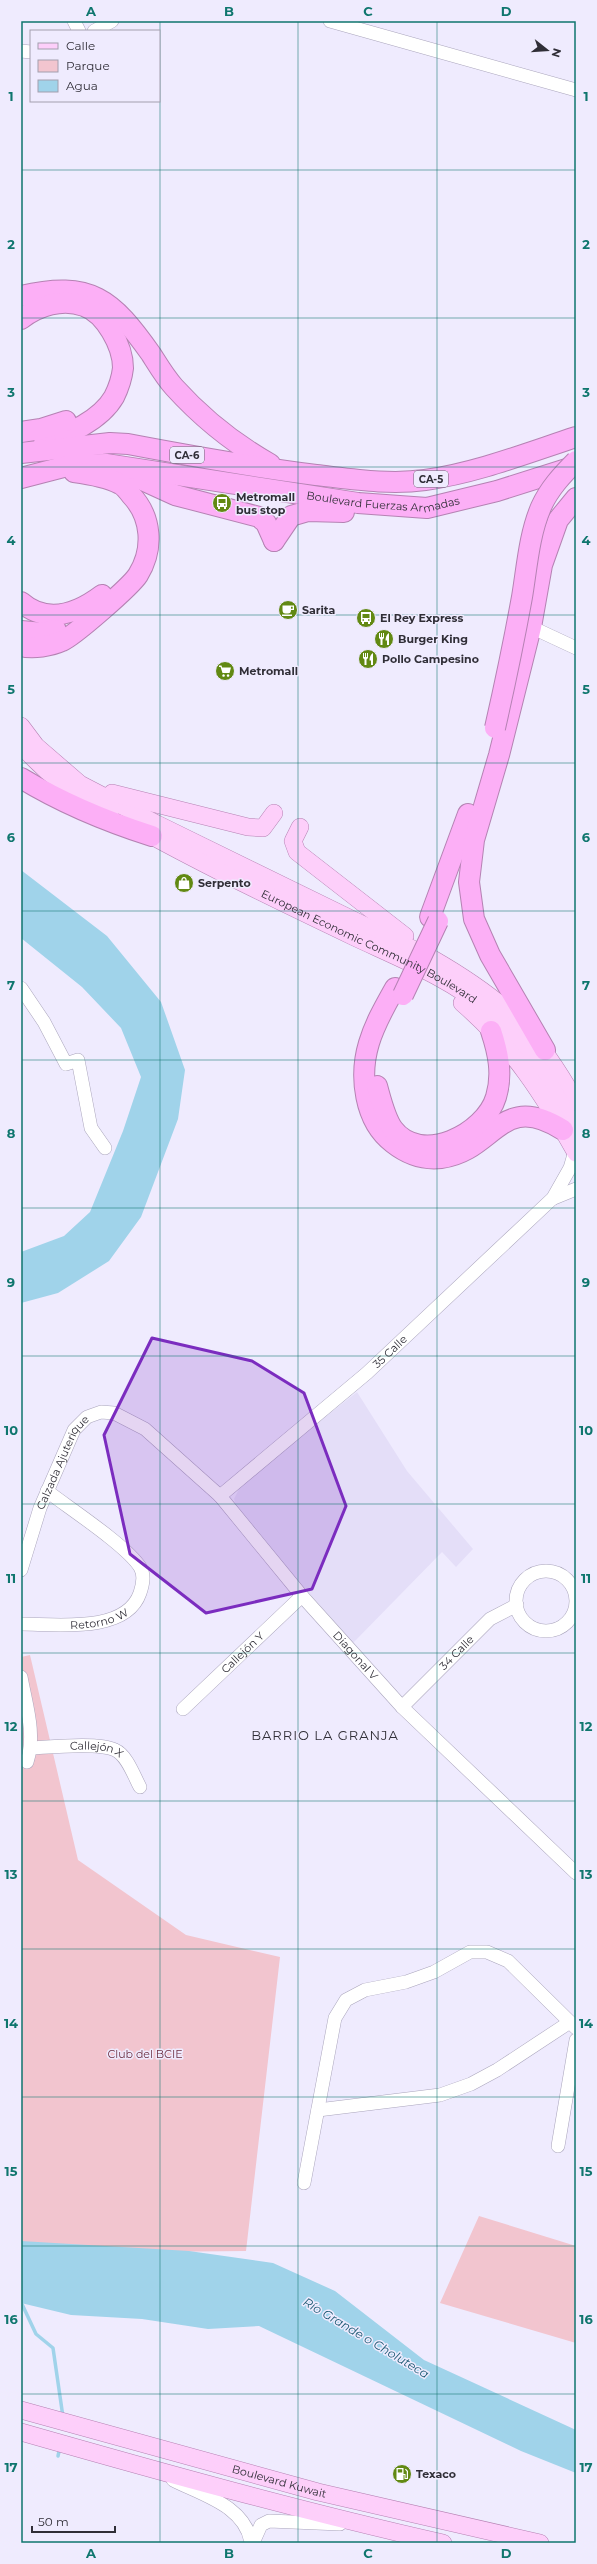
<svg xmlns="http://www.w3.org/2000/svg" width="597" height="2564" font-family="Montserrat,sans-serif">
<style>
.built{fill:#e4def8}
.green{fill:#f2c5cf}
.water{fill:#a0d3ea}
.lines{fill:none;stroke-linecap:round;stroke-linejoin:round}
.stream{stroke:#a0d3ea;stroke-width:3.5}
.minor-casing{stroke:#aaa5bc;stroke-width:14}
.major-casing{stroke:#b582b3;stroke-width:18}
.highway-casing{stroke:#b582b3;stroke-width:22}
.minor{stroke:#fff;stroke-width:13}
.major{stroke:#fdcffa;stroke-width:17}
.highway{stroke:#fcaff6;stroke-width:20}
.highway-bridge-casing{stroke:#b582b3;stroke-width:22;stroke-linecap:butt}
.highway-bridge{stroke:#fcaff6;stroke-width:20}
.marked{fill:#7b2cbf;fill-opacity:0.2;stroke:#7b2cbf;stroke-width:3;stroke-linejoin:round}
.grid{fill:none;stroke:#0f766e;stroke-width:1;stroke-opacity:0.55}
.labels{text-anchor:middle;stroke-width:3;stroke-linejoin:round;paint-order:stroke}
.shield{fill:#efebfe;stroke:#696773;stroke-width:1}
.shield-label{font-size:10px;font-weight:bold;fill:#302e37}
.street-label{font-size:11px;fill:#302e37;stroke:#efebfe}
.poi-label{font-size:11px;font-weight:bold;fill:#302e37;stroke:#efebfe;text-anchor:start}
.park-label{font-size:11px;fill:#6e2f42;stroke:#efebfe}
.water-label{font-size:12px;font-style:italic;fill:#1c5a73;stroke:#efebfe}
.quarter-label{font-size:13px;letter-spacing:1px;fill:#302e37;stroke:#efebfe}
.neatline{fill:none;stroke:#0f766e;stroke-width:1.5}
.grid-label{font-size:13px;text-anchor:middle;font-weight:bold;fill:#0f766e}
</style>
<rect width="100%" height="100%" fill="#efebfe"/>
<path class="built" d="M 357,1392 L 407,1471 L 473,1549 L 456,1567 L 442,1552 L 353,1643 L 275,1554 L 237,1509 L 234,1499 L 242,1483 Z"/>
<path class="green" d="M 30,1655 L 78,1860 L 186,1935 L 280,1957 L 246,2251 L 48,2253 L 21,2251 L 21,1657 Z
M 479,2216 L 576,2246 L 576,2343 L 440,2303 Z"/>
<path class="water" d="M 21,870 L 107,936 L 161,1002 L 185,1070 L 178,1119 L 141,1217 L 109,1261 L 58,1293 L 21,1303 L 21,1252 L 64,1236 L 90,1212 L 123,1131 L 141,1077 L 121,1028 L 82,987 L 21,938 Z
M 21,2241 L 189,2251 L 273,2263 L 335,2291 L 424,2360 L 576,2430 L 576,2473 L 521,2451 L 259,2326 L 208,2329 L 142,2319 L 71,2315 L 21,2303 Z"/>
<g class="lines">
<path class="stream" d="M 21,2302 L 36,2334 L 53,2348 L 63,2417
M 58,2456 L 60,2447"/>
<defs>
<g id="minor">
<path d="M 74,21 L 79,31"/>
<path d="M 330,21 L 576,90"/>
<path d="M 94,31 L 112,21"/>
<path d="M 21,51 L 31,52"/>
<path d="M 531,627 L 576,648"/>
<path d="M 21,988 L 44,1022 L 66,1064 L 78,1060 L 91,1128 L 105,1148"/>
<path d="M 554,1198 L 576,1189"/>
<path id="s1" d="M 220,1496 L 367,1373 L 553,1198 L 570,1168 L 575,1151"/>
<path id="s2" d="M 21,1570 L 40,1508 L 74,1430 L 87,1417 L 101,1412 L 114,1413 L 145,1429 L 220,1496 L 302,1596 L 402,1707 L 576,1873"/>
<circle cx="546" cy="1601" r="30"/>
<path id="s3" d="M 21,1624 C 55,1624 126,1634 140,1593 C 143,1584 145,1575 140,1567 C 127,1546 69,1508 47,1491"/>
<path d="M 21,1677 C 26,1705 36,1734 27,1762"/>
<path id="s4" d="M 402,1707 L 490,1619 L 517,1605"/>
<path id="s5" d="M 183,1709 L 302,1596"/>
<path id="s6" d="M 32,1748 C 51,1747 99,1742 115,1750 C 127,1755 134,1776 140,1787"/>
<path d="M 318,2110 L 440,2095 L 471,2084 L 497,2070 L 570,2022"/>
<path d="M 558,2146 L 576,2040"/>
<path d="M 304,2183 L 335,2018 L 346,2000 L 365,1990 L 406,1982 L 434,1972 L 470,1952 L 487,1952 L 508,1961 L 576,2028"/>
<path d="M 173,2480 C 202,2495 246,2506 251,2543"/>
<path d="M 253,2543 L 261,2525 L 269,2521 L 340,2524"/>
</g>
<g id="major">
<path d="M 21,726 L 36,746 L 80,784 L 157,824 L 433,959 C 504,1000 536,1030 576,1102"/>
<path d="M 21,745 C 47,775 76,795 110,813"/>
<path d="M 112,793 L 248,827 L 263,828 L 274,813"/>
<path d="M 300,827 L 293,841 L 297,852 L 405,936"/>
<path id="s7" d="M 141,830 C 210,868 283,903 354,937 C 401,959 452,979 491,1013 C 528,1046 552,1087 576,1130"/>
<path d="M 462,1003 C 513,1047 544,1096 576,1153"/>
<path id="s8" d="M 21,2410 L 318,2492 L 540,2543"/>
<path d="M 21,2432 C 161,2472 301,2511 443,2543"/>
</g>
<g id="highway">
<path d="M 21,296 C 91,280 112,299 151,354 C 158,365 165,377 174,387 C 202,418 233,443 270,464"/>
<path d="M 21,319 C 38,306 62,298 84,306 C 105,313 123,346 123,368 C 122,377 118,389 114,397 C 100,421 68,434 44,443"/>
<path d="M 21,432 L 41,429 L 66,421"/>
<path d="M 21,453 L 110,443 L 128,444 C 191,456 253,467 316,475 C 352,479 389,485 425,480 C 476,473 527,453 576,437"/>
<path d="M 129,474 L 175,495 L 259,517 L 266,523 L 274,541"/>
<path id="s9" d="M 21,478 L 71,465 L 106,464 L 358,503 L 427,508 L 497,491 L 576,466"/>
<path d="M 274,541 L 291,516 L 308,511 L 344,512"/>
<path d="M 21,602 C 47,625 78,613 102,595"/>
<path d="M 21,631 L 43,633 L 56,630"/>
<path d="M 21,646 C 33,649 51,646 62,641 C 74,636 131,586 138,575 C 154,549 152,517 131,495 C 128,491 124,486 120,484 C 107,477 89,474 74,472"/>
<path d="M 21,778 C 62,803 105,821 152,836"/>
<path d="M 430,917 L 468,814"/>
<path d="M 395,988 C 385,1006 375,1023 369,1043 C 359,1076 364,1121 393,1143 C 407,1154 423,1160 441,1158 C 495,1151 500,1090 563,1130"/>
<path d="M 545,1050 L 490,955 L 474,919 L 469,882 L 474,840 L 499,755 L 531,627 L 542,565 L 558,520 L 576,498"/>
<path d="M 377,1086 C 381,1100 385,1118 393,1129 C 421,1166 485,1134 496,1097 C 503,1074 498,1052 491,1031"/>
</g>
</defs>
<use href="#minor" class="minor-casing"/>
<use href="#major" class="major-casing"/>
<use href="#highway" class="highway-casing"/>
<use href="#minor" class="minor"/>
<use href="#major" class="major"/>
<use href="#highway" class="highway"/>
<defs>
<path id="highway-bridge" d="M 495,728 C 505,684 514,641 522,597 C 527,567 529,535 541,507 C 549,489 562,475 576,461
M 403,995 L 438,921"/>
</defs>
<use href="#highway-bridge" class="highway-bridge-casing"/>
<use href="#highway-bridge" class="highway-bridge"/>
</g>
<path class="marked" d="M 152,1338 L 252,1361 L 304,1393 L 346,1506 L 312,1589 L 206,1613 L 130,1554 L 104,1435 Z"/>
<path class="grid" d="M 160,21 L 160,2543M 298,21 L 298,2543M 437,21 L 437,2543M 21,170 L 576,170M 21,318 L 576,318M 21,467 L 576,467M 21,615 L 576,615M 21,763 L 576,763M 21,911 L 576,911M 21,1060 L 576,1060M 21,1208 L 576,1208M 21,1356 L 576,1356M 21,1504 L 576,1504M 21,1653 L 576,1653M 21,1801 L 576,1801M 21,1949 L 576,1949M 21,2097 L 576,2097M 21,2246 L 576,2246M 21,2394 L 576,2394"/>
<defs>
<symbol id="bus-disc" viewBox="-11 -11 22 22"><circle r="9.5" fill="#628913" stroke="#efebfe"/><path d="M-5-6H5V4H4V6H2V4H-2V6H-4V4H-5ZM-3.5-4V0h7V-4ZM-3.5 1.2v1.5H-2V1.2ZM2 1.2v1.5H3.5V1.2Z" fill="#fff"/></symbol>
<symbol id="cafe-disc" viewBox="-11 -11 22 22"><circle r="9.5" fill="#628913" stroke="#efebfe"/><path d="M-5.5-4.5H6V0H3Q3 3.5 0 3.5H-2.5Q-5.5 3.5-5.5 0ZM3-3.2v2h1.7v-2ZM-6 4.5H4V6H-6Z" fill="#fff"/></symbol>
<symbol id="restaurant-disc" viewBox="-11 -11 22 22"><circle r="9.5" fill="#628913" stroke="#efebfe"/><path d="M-5-6h1v4h1v-4h1v4h1v-4h1v5L-1.5 .5V6h-2V.5L-5-1ZM5-6V6H3V1.5H1.5Q1.5-4 5-6Z" fill="#fff"/></symbol>
<symbol id="supermarket-disc" viewBox="-11 -11 22 22"><circle r="9.5" fill="#628913" stroke="#efebfe"/><path d="M-6-5.5h2.5l.6 2H6L4.5 2H-2.5L-4.4-4H-6ZM-1.5 3.2a1.3 1.3 0 1 0 .1 0ZM3 3.2a1.3 1.3 0 1 0 .1 0Z" fill="#fff"/></symbol>
<symbol id="shop-disc" viewBox="-11 -11 22 22"><circle r="9.5" fill="#628913" stroke="#efebfe"/><path d="M-5-2.5h2.3a2.7 3.5 0 0 1 5.4 0H5L5.5 6h-11ZM-1.5-2.5h3a1.5 2.3 0 0 0-3 0Z" fill="#fff"/></symbol>
<symbol id="fuel-disc" viewBox="-11 -11 22 22"><circle r="9.5" fill="#628913" stroke="#efebfe"/><path d="M-5.5-6h7V0h2V4h1.3V-2.5L3-4.5l.8-.8L6-3V5H2.5V1h-1V6h-7ZM-4.2-4.7v3.2H.2V-4.7Z" fill="#fff"/></symbol>
</defs>
<g fill-rule="evenodd">
<use href="#bus-disc" x="211" y="492" width="22" height="22"/>
<use href="#cafe-disc" x="277" y="599" width="22" height="22"/>
<use href="#bus-disc" x="355" y="607" width="22" height="22"/>
<use href="#restaurant-disc" x="373" y="628" width="22" height="22"/>
<use href="#restaurant-disc" x="357" y="648" width="22" height="22"/>
<use href="#supermarket-disc" x="214" y="660" width="22" height="22"/>
<use href="#shop-disc" x="173" y="872" width="22" height="22"/>
<use href="#fuel-disc" x="391" y="2463" width="22" height="22"/>
</g>
<g class="labels">
<g class="shield">
<rect x="170" y="447" width="34" height="16" rx="3"/>
<rect x="414" y="471" width="34" height="16" rx="3"/>
</g>
<g class="shield-label">
<text x="187" y="459">CA-6</text>
<text x="431" y="483">CA-5</text>
</g>
<g class="street-label">
<text dy="4" stroke="none"><textPath href="#s9" startOffset="367">Boulevard Fuerzas Armadas</textPath></text>
<text dy="4" stroke="none"><textPath href="#s7" startOffset="256">European Economic Community Boulevard</textPath></text>
<text dy="4" stroke="none"><textPath href="#s1" startOffset="223">35 Calle</textPath></text>
<text dy="4" stroke="none"><textPath href="#s2" startOffset="116">Calzada Ajuterique</textPath></text>
<text dy="4" stroke="none"><textPath href="#s3" startOffset="79">Retorno W</textPath></text>
<text dy="4" stroke="none"><textPath href="#s5" startOffset="82">Callejón Y</textPath></text>
<text dy="4" stroke="none"><textPath href="#s4" startOffset="77">34 Calle</textPath></text>
<text dy="4" stroke="none"><textPath href="#s2" startOffset="541">Diagonal V</textPath></text>
<text dy="4" stroke="none"><textPath href="#s6" startOffset="65">Callejón X</textPath></text>
<text dy="4" stroke="none"><textPath href="#s8" startOffset="268">Boulevard Kuwait</textPath></text>
</g>
<g class="poi-label">
<text x="236" y="501">Metromall<tspan x="236" dy="13">bus stop</tspan></text>
<text x="302" y="614">Sarita</text>
<text x="380" y="622">El Rey Express</text>
<text x="398" y="643">Burger King</text>
<text x="382" y="663">Pollo Campesino</text>
<text x="239" y="675">Metromall</text>
<text x="198" y="887">Serpento</text>
<text x="416" y="2478">Texaco</text>
</g>
<g class="park-label">
<text x="145" y="2058">Club del BCIE</text>
</g>
<g class="water-label">
<text transform="translate(366 2338) rotate(31)" y="4">Río Grande o Choluteca</text>
</g>
<g class="quarter-label">
<text x="325" y="1740">BARRIO LA GRANJA</text>
</g>
</g>
<rect width="597" height="2564" fill="none" stroke="#efebfe" stroke-width="44"/>
<rect x="30" y="30" width="130" height="72" fill="#efebfe" stroke="#a39fae"/>
<rect x="38" y="43" width="20" height="6" fill="#fdcffa" stroke="#a39fae"/>
<text x="66" y="50" font-size="12" fill="#302e37">Calle</text>
<rect x="38" y="60" width="20" height="12" fill="#f2c5cf" stroke="#a39fae"/>
<text x="66" y="70" font-size="12" fill="#302e37">Parque</text>
<rect x="38" y="80" width="20" height="12" fill="#a0d3ea" stroke="#a39fae"/>
<text x="66" y="90" font-size="12" fill="#302e37">Agua</text>
<g transform="translate(547 50) rotate(107)" stroke="#efebfe" stroke-width="3" paint-order="stroke">
<path d="M0-3L7 15L0 10L-7 15Z" fill="#302e37"/>
<text y="-6" font-size="11" font-weight="bold" text-anchor="middle" fill="#302e37">N</text>
</g>
<path d="M32 2526v6h83v-6" fill="none" stroke="#302e37" stroke-width="2"/>
<text x="38" y="2526" font-size="12" fill="#302e37" stroke="#efebfe" stroke-width="3" paint-order="stroke">50 m</text>
<rect x="22" y="22" width="553" height="2520" class="neatline"/>
<g class="grid-label">
<text x="91" y="16">A</text>
<text x="229" y="16">B</text>
<text x="368" y="16">C</text>
<text x="506" y="16">D</text>
<text x="11" y="101">1</text>
<text x="586" y="101">1</text>
<text x="11" y="249">2</text>
<text x="586" y="249">2</text>
<text x="11" y="397">3</text>
<text x="586" y="397">3</text>
<text x="11" y="545">4</text>
<text x="586" y="545">4</text>
<text x="11" y="694">5</text>
<text x="586" y="694">5</text>
<text x="11" y="842">6</text>
<text x="586" y="842">6</text>
<text x="11" y="990">7</text>
<text x="586" y="990">7</text>
<text x="11" y="1138">8</text>
<text x="586" y="1138">8</text>
<text x="11" y="1287">9</text>
<text x="586" y="1287">9</text>
<text x="11" y="1435">10</text>
<text x="586" y="1435">10</text>
<text x="11" y="1583">11</text>
<text x="586" y="1583">11</text>
<text x="11" y="1731">12</text>
<text x="586" y="1731">12</text>
<text x="11" y="1879">13</text>
<text x="586" y="1879">13</text>
<text x="11" y="2028">14</text>
<text x="586" y="2028">14</text>
<text x="11" y="2176">15</text>
<text x="586" y="2176">15</text>
<text x="11" y="2324">16</text>
<text x="586" y="2324">16</text>
<text x="11" y="2472">17</text>
<text x="586" y="2472">17</text>
<text x="91" y="2558">A</text>
<text x="229" y="2558">B</text>
<text x="368" y="2558">C</text>
<text x="506" y="2558">D</text>
</g>
</svg>
